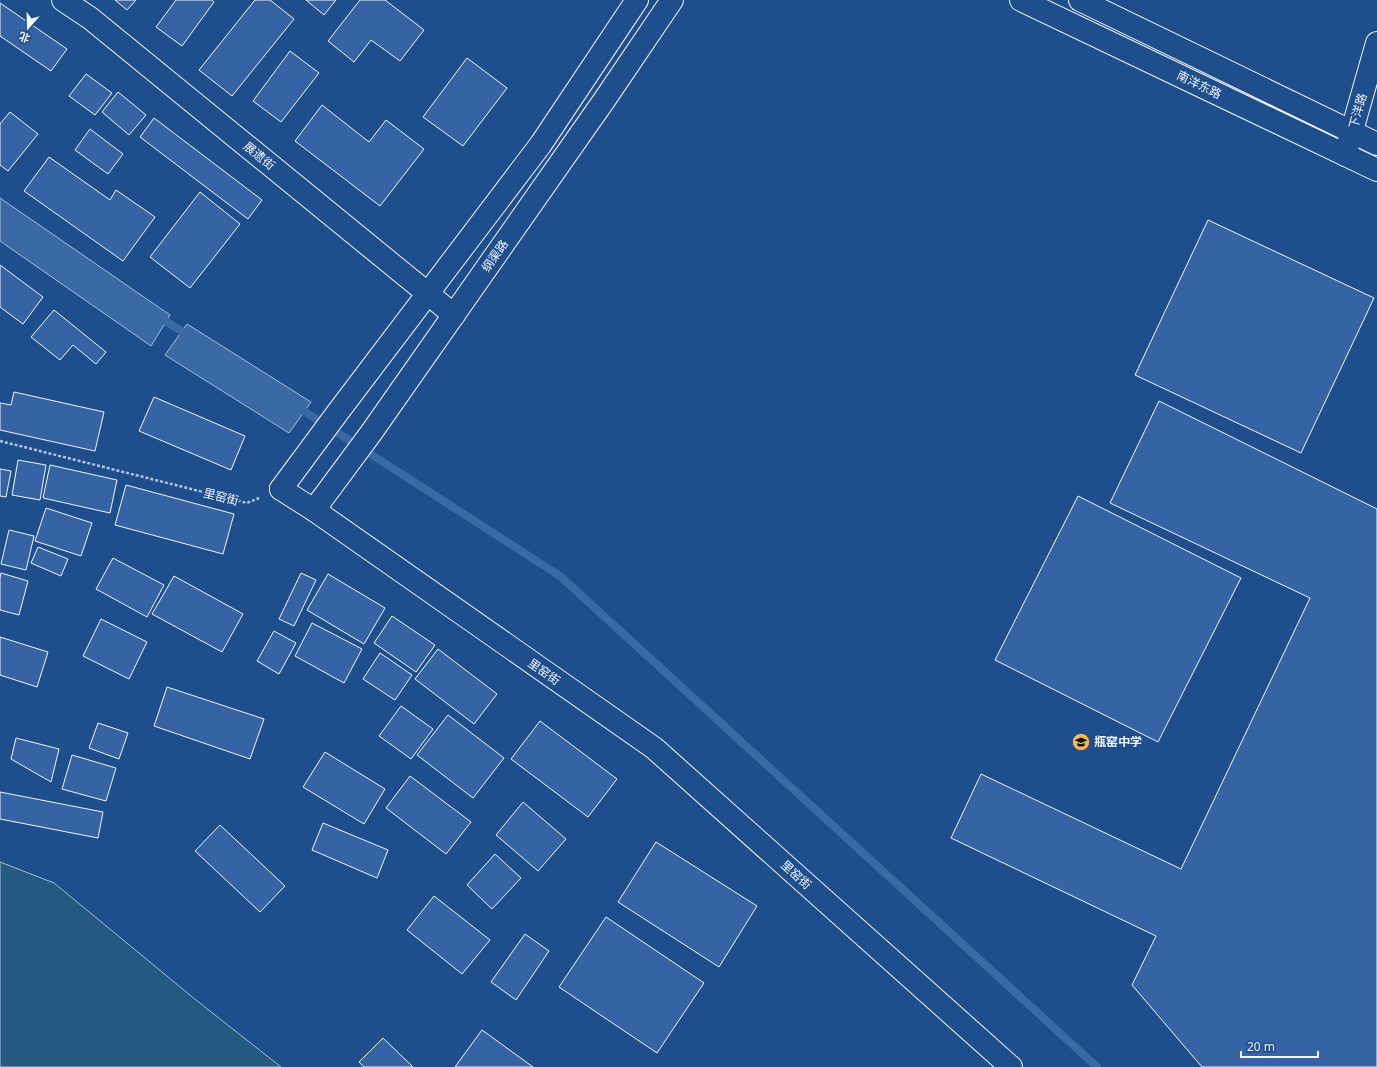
<svg xmlns="http://www.w3.org/2000/svg" width="1377" height="1067" font-family="'Noto Sans','Noto Sans SC',sans-serif">
<style>
.green{fill:#245a82;stroke:#a8bbd7}
.water{fill:#3b69a3;stroke:#a8bbd7}
.lines{fill:none;stroke-linecap:round;stroke-linejoin:round}
.stream{stroke:#3b69a3;stroke-width:8}
.building{fill:#3563a3;stroke:#f2f6ff}
.street-casing{stroke:#f2f6ff;stroke-width:24}
.secondary-casing{stroke:#f2f6ff;stroke-width:24}
.path{stroke:#b3c4dc;stroke-width:2.5;stroke-dasharray:3 2;stroke-linecap:butt}
.street{stroke:#1f4e8c;stroke-width:22}
.secondary{stroke:#1f4e8c;stroke-width:22}
.labels{text-anchor:middle;stroke-width:3;stroke-linejoin:round;paint-order:stroke}
.street-label{font-size:12px;fill:#f2f6ff;stroke:#1f4e8c}
.poi-label{font-size:12px;font-weight:bold;fill:#f2f6ff;stroke:#1f4e8c;text-anchor:start}
</style>
<rect width="100%" height="100%" fill="#1f4e8c"/>
<path class="green" d="M 0,862 L 54,883 L 196,1000 L 281,1067 L 0,1067 Z"/>
<path class="water" d="M 0,198 L 170,315 L 151,346 L 0,241 Z
M 187,324 L 311,402 L 289,433 L 165,355 Z"/>
<g class="lines">
<path class="stream" d="M 157,316 L 191,337
M 296,406 L 560,576 L 1097,1067"/>
</g>
<path class="building" d="M 115,0 L 136,0 L 127,10 Z
M 176,0 L 212,0 L 214,2 L 182,46 L 156,27 Z
M 255,0 L 270,0 L 294,19 L 232,96 L 199,70 Z
M 306,0 L 336,0 L 324,15 Z
M 360,0 L 385,0 L 424,30 L 400,61 L 371,40 L 354,62 L 328,41 Z
M 0,3 L 67,49 L 51,71 L 0,36 Z
M 290,51 L 319,73 L 281,122 L 253,101 Z
M 467,58 L 507,88 L 463,146 L 423,117 Z
M 86,74 L 112,93 L 95,115 L 69,96 Z
M 118,92 L 146,115 L 129,135 L 102,112 Z
M 322,105 L 369,142 L 386,120 L 424,149 L 380,206 L 295,141 Z
M 10,112 L 38,134 L 8,171 L 0,165 L 0,124 Z
M 154,118 L 262,200 L 248,219 L 140,137 Z
M 90,129 L 123,154 L 108,174 L 75,150 Z
M 49,157 L 110,200 L 116,190 L 155,217 L 123,261 L 24,191 Z
M 200,192 L 240,224 L 190,288 L 150,257 Z
M 1208,220 L 1374,298 L 1301,453 L 1135,375 Z
M 0,265 L 43,297 L 23,324 L 0,307 Z
M 54,310 L 106,352 L 96,364 L 73,345 L 60,360 L 31,337 Z
M 14,392 L 104,412 L 95,451 L 0,430 L 0,403 L 11,405 Z
M 154,397 L 245,436 L 231,470 L 139,431 Z
M 1159,401 L 1377,509 L 1377,1067 L 1202,1067 L 1132,985 L 1156,936 L 951,838 L 981,774 L 1181,869 L 1310,598 L 1110,503 Z
M 18,460 L 46,465 L 40,500 L 12,495 Z
M 50,465 L 117,480 L 110,513 L 43,498 Z
M 0,469 L 11,471 L 6,497 L 0,496 Z
M 126,485 L 234,514 L 223,554 L 115,525 Z
M 1078,496 L 1241,578 L 1158,742 L 995,660 Z
M 46,508 L 92,523 L 81,556 L 35,541 Z
M 9,530 L 34,536 L 26,570 L 1,564 Z
M 38,547 L 68,559 L 61,576 L 31,563 Z
M 113,558 L 164,585 L 147,617 L 96,589 Z
M 1,573 L 28,581 L 19,615 L 0,610 L 0,578 Z
M 301,573 L 316,580 L 294,626 L 279,619 Z
M 328,574 L 385,608 L 364,644 L 307,610 Z
M 174,576 L 243,614 L 222,652 L 152,614 Z
M 392,616 L 435,645 L 416,672 L 374,643 Z
M 101,619 L 147,642 L 129,679 L 83,656 Z
M 312,623 L 362,649 L 344,683 L 295,656 Z
M 274,631 L 296,643 L 279,674 L 257,661 Z
M 0,637 L 48,652 L 37,687 L 0,675 Z
M 438,649 L 497,694 L 474,724 L 415,679 Z
M 380,653 L 412,675 L 395,700 L 363,679 Z
M 167,687 L 264,719 L 250,759 L 154,726 Z
M 401,706 L 433,729 L 411,759 L 379,736 Z
M 448,715 L 504,758 L 473,798 L 417,755 Z
M 540,721 L 617,779 L 588,817 L 511,759 Z
M 98,723 L 128,733 L 119,759 L 89,748 Z
M 16,738 L 59,749 L 51,782 L 11,759 Z
M 325,752 L 385,789 L 364,824 L 303,787 Z
M 72,755 L 116,768 L 106,801 L 62,789 Z
M 410,776 L 471,822 L 446,854 L 386,808 Z
M 0,792 L 103,812 L 98,838 L 0,819 Z
M 523,802 L 566,839 L 538,871 L 496,835 Z
M 323,823 L 388,850 L 377,878 L 312,850 Z
M 220,825 L 285,886 L 260,912 L 195,851 Z
M 656,842 L 757,906 L 719,967 L 618,902 Z
M 495,854 L 521,878 L 492,909 L 467,885 Z
M 434,896 L 490,940 L 462,974 L 407,930 Z
M 606,917 L 704,983 L 657,1053 L 559,987 Z
M 525,934 L 549,951 L 516,1000 L 491,982 Z
M 482,1030 L 533,1067 L 455,1067 Z
M 383,1038 L 413,1067 L 364,1067 L 359,1062 Z"/>
<g class="lines">
<defs>
<path id="street" d="M 63,0 L 90,18 L 454,315
M 1345,155 L 1377,43
M 281,489 L 314,510 L 654,748 L 1011,1067"/>
<path id="secondary" d="M 1021,0 L 1377,170
M 1080,0 L 1377,144
M 281,489 L 338,412 L 541,144 L 637,0
M 314,510 L 371,433 L 605,99 L 672,0"/>
</defs>
<use href="#street" class="street-casing"/>
<use href="#secondary" class="secondary-casing"/>
<path class="path" d="M 0,441 L 247,503 L 259,498"/>
<use href="#street" class="street"/>
<use href="#secondary" class="secondary"/>
</g>
<defs>
<symbol id="school-disc" viewBox="-11 -11 22 22"><circle r="9.5" fill="#ffb74d" stroke="#1f4e8c"/><path d="M0-5L7-2L0 1L-7-2ZM-4 1L0 2.5L4 1V4Q0 6-4 4Z" fill="#111"/></symbol>
</defs>
<g fill-rule="evenodd">
<use href="#school-disc" x="1071" y="732" width="20" height="20"/>
</g>
<g class="labels">
<g class="street-label">
<text transform="translate(1199 85) rotate(26)" y="4">南洋东路</text>
<text transform="translate(1358 111) rotate(-74)" y="4">下洋路</text>
<text transform="translate(259 156) rotate(39)" y="4">展遗街</text>
<text transform="translate(495 256) rotate(-55)" y="4">纲渠路</text>
<text transform="translate(221 497) rotate(14)" y="4">里窑街</text>
<text transform="translate(544 672) rotate(35)" y="4">里窑街</text>
<text transform="translate(796 875) rotate(42)" y="4">里窑街</text>
</g>
<g class="poi-label">
<text x="1094" y="746">瓶窑中学</text>
</g>
</g>
<g transform="translate(28 28) rotate(200)" stroke="#1f4e8c" stroke-width="3" paint-order="stroke">
<path d="M0-3L7 15L0 10L-7 15Z" fill="#f2f6ff"/>
<text y="-6" font-size="11" font-weight="bold" text-anchor="middle" fill="#f2f6ff">北</text>
</g>
<path d="M1241 1051v6h77v-6" fill="none" stroke="#f2f6ff" stroke-width="2"/>
<text x="1247" y="1051" font-size="12" fill="#f2f6ff" stroke="#1f4e8c" stroke-width="3" paint-order="stroke">20 m</text>
</svg>
